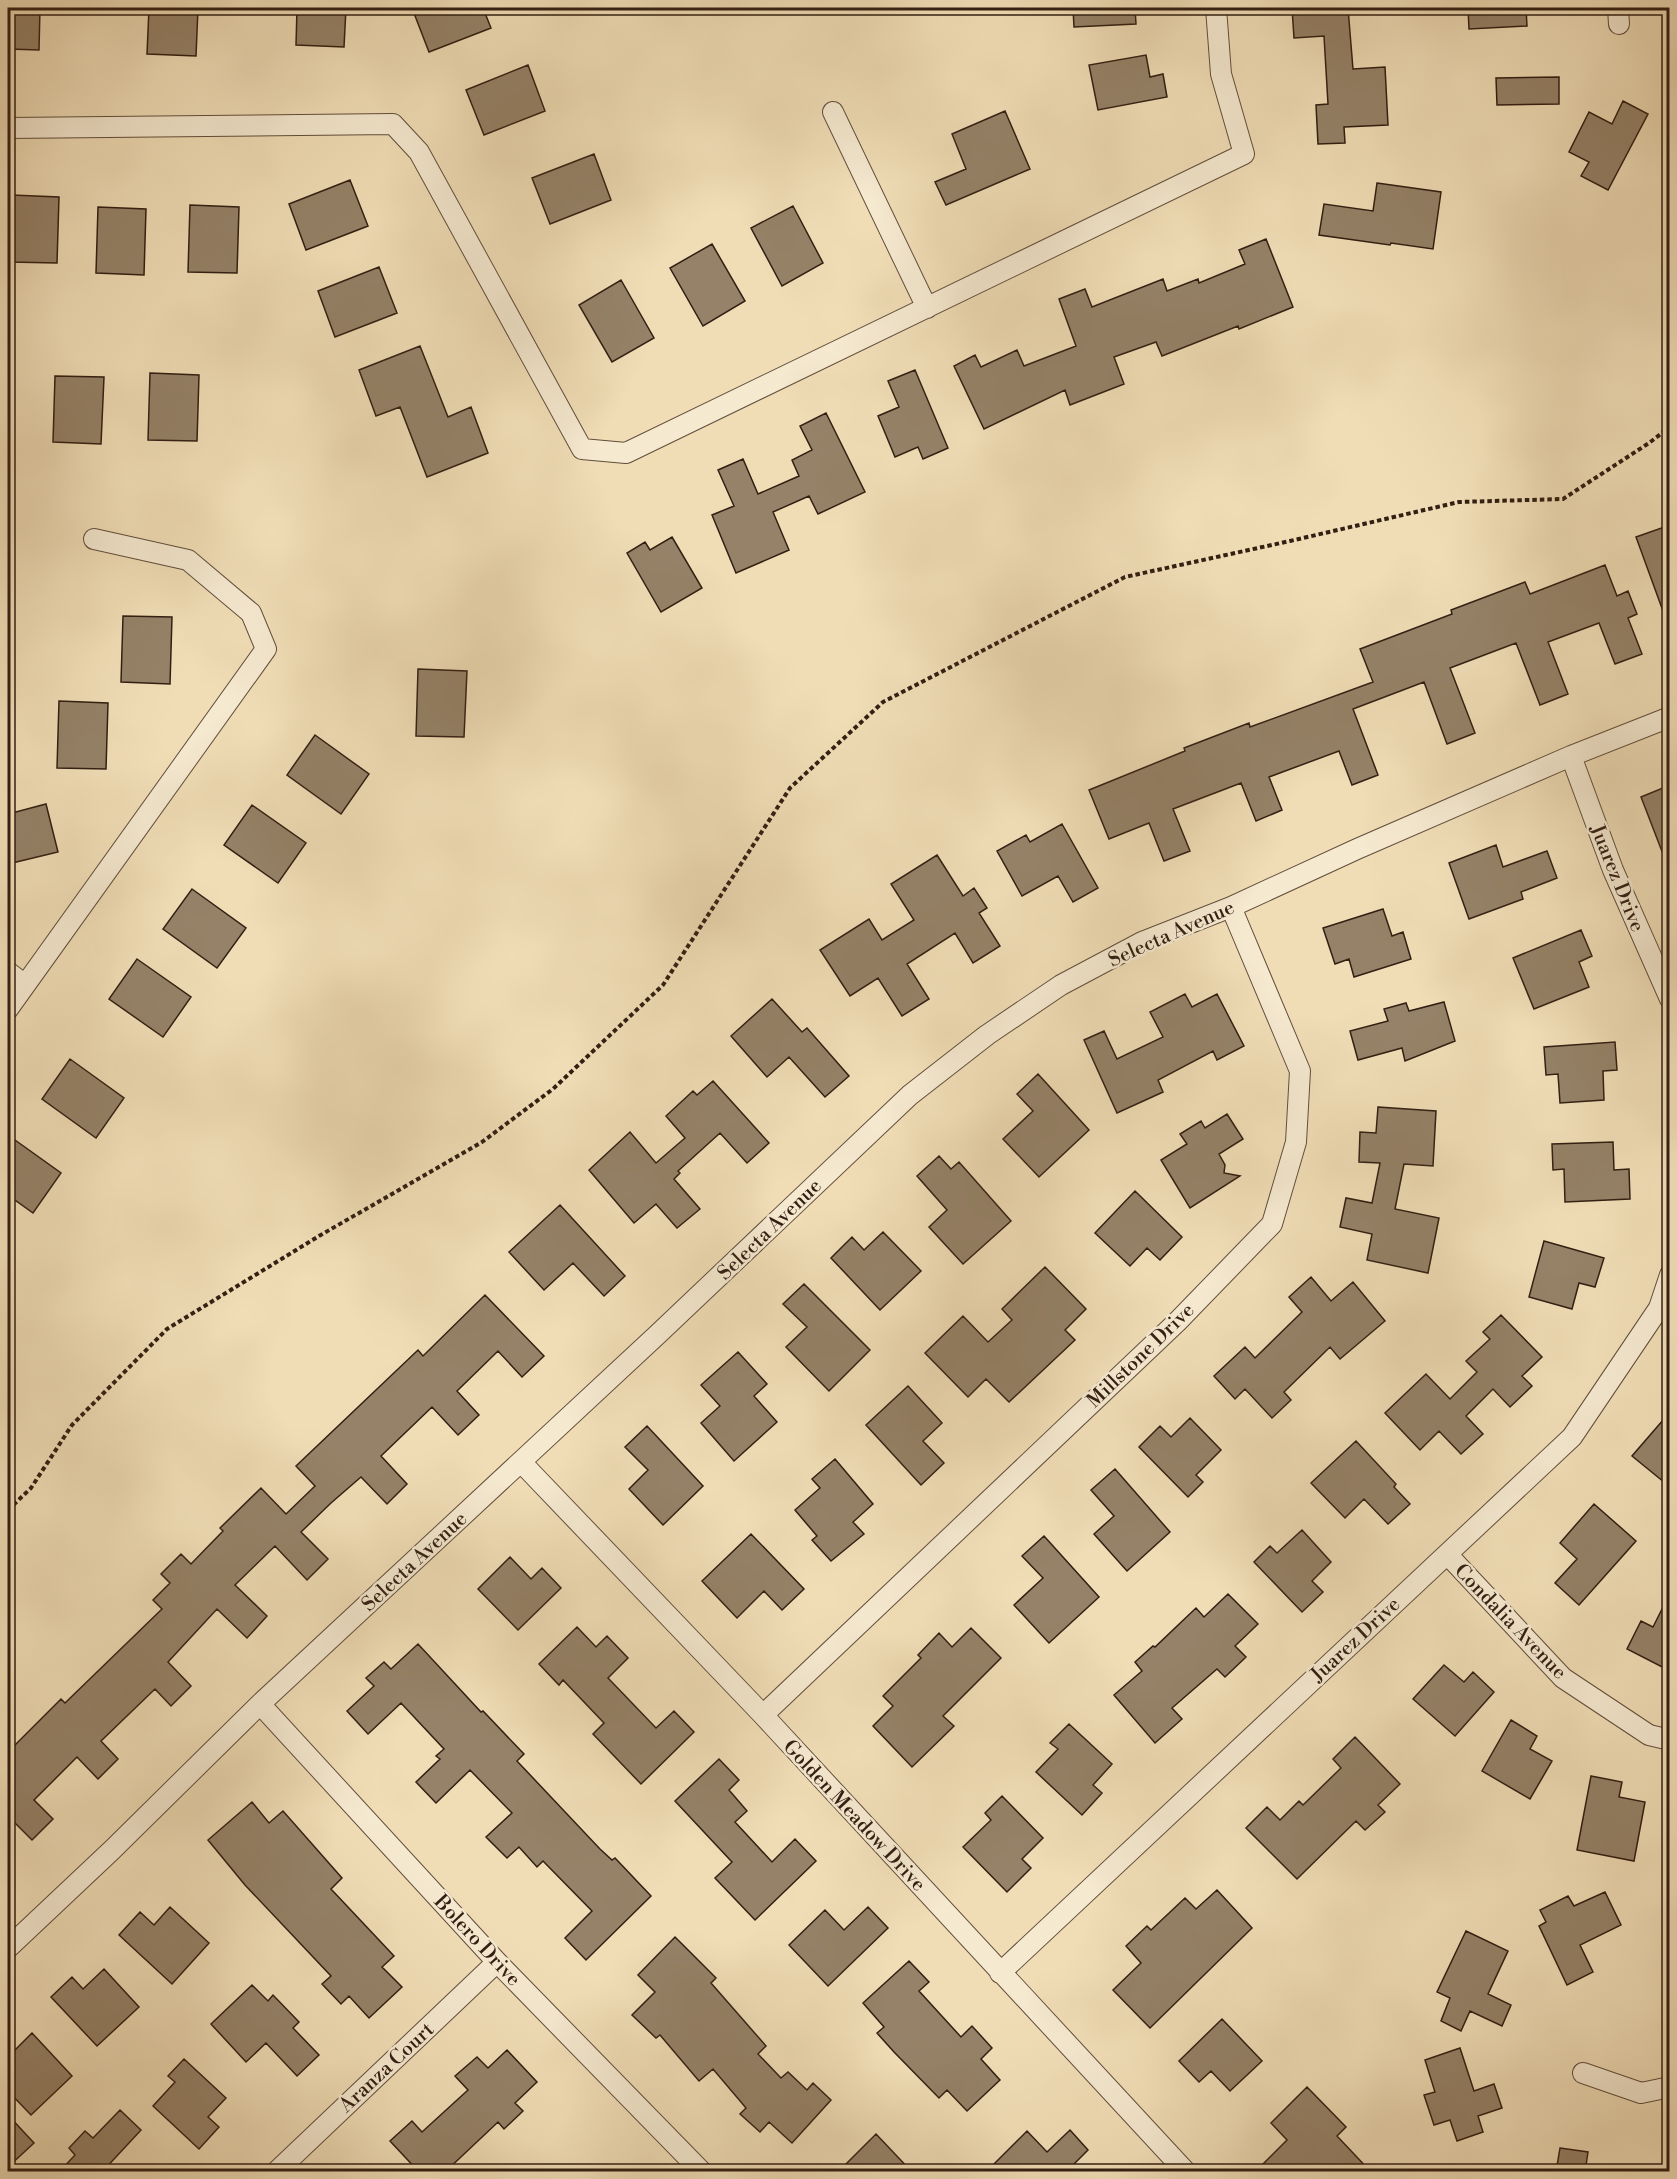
<svg xmlns="http://www.w3.org/2000/svg" width="1677" height="2179" font-family="'Libre Bodoni',serif">
<style>
.building{fill:#958268;stroke:#321f13;stroke-width:1.5}
.lines{fill:none;stroke-linecap:round;stroke-linejoin:round}
.street-casing{stroke:#624e3c;stroke-width:22}
.path{stroke:#321f13;stroke-width:4;stroke-dasharray:4.5 3;stroke-linecap:butt}
.street{stroke:#f5e9d0;stroke-width:20}
.labels{text-anchor:middle;stroke-width:5;stroke-linejoin:round;paint-order:stroke}
.street-label{font-size:20px;fill:#321f13;stroke:#f5e9d0}
</style>
<rect width="100%" height="100%" fill="#f0ddb6"/>
<filter id="stains"><feTurbulence type="fractalNoise" baseFrequency=".00333" numOctaves="4"/><feColorMatrix values="0 0 0 0 .2 0 0 0 0 .09 0 0 0 0 .02 0 0 0 .5 -.17"/></filter>
<radialGradient id="worn" r=".72"><stop offset=".6" stop-color="#630" stop-opacity="0"/><stop offset="1" stop-color="#630" stop-opacity=".3"/></radialGradient>
<path class="building" d="M 8,8 L 40,8 L 39,50 L 8,49 Z
M 149,8 L 198,8 L 196,56 L 147,54 Z
M 297,8 L 346,8 L 344,47 L 296,45 Z
M 412,8 L 483,8 L 491,28 L 429,52 Z
M 1073,8 L 1135,8 L 1136,24 L 1074,27 Z
M 1292,8 L 1348,8 L 1353,69 L 1385,67 L 1388,125 L 1344,127 L 1345,143 L 1318,144 L 1316,105 L 1328,104 L 1324,36 L 1294,38 Z
M 1468,8 L 1526,8 L 1527,26 L 1469,29 Z
M 1146,55 L 1150,77 L 1163,74 L 1167,97 L 1098,110 L 1089,65 Z
M 528,65 L 545,111 L 484,135 L 466,90 Z
M 1559,77 L 1559,104 L 1497,105 L 1496,78 Z
M 1623,101 L 1648,114 L 1608,190 L 1581,176 L 1589,162 L 1569,152 L 1589,112 L 1612,124 Z
M 1005,111 L 1030,169 L 946,205 L 935,182 L 966,169 L 952,134 Z
M 594,154 L 611,200 L 550,224 L 532,178 Z
M 350,180 L 368,226 L 306,250 L 289,204 Z
M 1377,183 L 1441,192 L 1433,249 L 1391,243 L 1390,245 L 1319,235 L 1324,204 L 1373,211 Z
M 11,195 L 59,197 L 57,263 L 9,262 Z
M 190,205 L 239,207 L 237,273 L 188,272 Z
M 793,206 L 823,263 L 782,286 L 751,228 Z
M 98,207 L 146,209 L 144,275 L 96,273 Z
M 1266,239 L 1293,307 L 1239,329 L 1238,326 L 1162,356 L 1156,342 L 1114,357 L 1124,384 L 1070,405 L 1065,390 L 984,429 L 954,366 L 975,355 L 981,367 L 1017,350 L 1024,366 L 1076,346 L 1059,299 L 1085,289 L 1092,307 L 1163,279 L 1167,291 L 1198,279 L 1199,283 L 1245,264 L 1239,250 Z
M 712,244 L 745,301 L 703,326 L 670,268 Z
M 379,267 L 397,313 L 335,337 L 318,291 Z
M 621,280 L 654,338 L 612,362 L 579,305 Z
M 420,346 L 448,417 L 471,407 L 488,453 L 427,477 L 400,407 L 376,416 L 359,370 Z
M 915,370 L 948,448 L 923,459 L 918,447 L 895,457 L 878,416 L 899,407 L 888,381 Z
M 150,373 L 199,375 L 197,441 L 148,440 Z
M 55,376 L 104,377 L 101,444 L 53,442 Z
M 826,413 L 865,492 L 818,514 L 809,496 L 773,512 L 789,550 L 736,573 L 712,515 L 734,506 L 718,470 L 743,459 L 758,494 L 799,476 L 792,460 L 812,450 L 800,426 Z
M 1670,525 L 1670,621 L 1667,622 L 1636,537 Z
M 672,537 L 702,588 L 661,612 L 627,553 L 645,542 L 650,550 Z
M 1605,565 L 1617,596 L 1628,591 L 1637,614 L 1628,618 L 1642,654 L 1615,664 L 1599,623 L 1548,642 L 1568,694 L 1540,705 L 1516,643 L 1450,668 L 1475,733 L 1447,744 L 1424,682 L 1353,709 L 1378,775 L 1352,785 L 1339,751 L 1269,777 L 1282,810 L 1256,821 L 1241,783 L 1173,809 L 1190,851 L 1164,861 L 1149,823 L 1109,839 L 1089,790 L 1185,751 L 1184,748 L 1249,723 L 1250,727 L 1373,682 L 1360,649 L 1452,614 L 1451,610 L 1525,582 L 1530,594 Z
M 123,616 L 172,617 L 170,684 L 121,682 Z
M 418,669 L 467,671 L 464,737 L 416,736 Z
M 59,701 L 108,703 L 106,769 L 57,768 Z
M 315,735 L 369,774 L 341,814 L 287,775 Z
M 1670,785 L 1670,867 L 1668,867 L 1641,797 Z
M 46,804 L 58,852 L 8,864 L 8,814 Z
M 252,805 L 306,843 L 278,883 L 224,845 Z
M 1062,824 L 1098,888 L 1073,902 L 1058,876 L 1022,896 L 997,851 L 1026,835 L 1030,842 Z
M 1496,845 L 1503,867 L 1547,851 L 1557,878 L 1521,892 L 1523,899 L 1469,919 L 1449,863 Z
M 937,855 L 963,896 L 974,888 L 987,908 L 979,913 L 1000,946 L 973,963 L 955,933 L 907,964 L 929,999 L 902,1016 L 878,978 L 850,996 L 820,950 L 869,919 L 882,940 L 914,920 L 891,884 Z
M 192,889 L 246,928 L 217,968 L 163,929 Z
M 1383,909 L 1392,936 L 1403,932 L 1411,959 L 1354,977 L 1349,959 L 1335,964 L 1323,928 Z
M 1581,930 L 1592,956 L 1579,962 L 1589,987 L 1534,1009 L 1513,958 Z
M 137,959 L 191,997 L 163,1037 L 109,999 Z
M 1185,994 L 1192,1007 L 1217,994 L 1244,1046 L 1217,1060 L 1213,1051 L 1158,1080 L 1163,1092 L 1117,1113 L 1084,1040 L 1104,1031 L 1117,1059 L 1163,1037 L 1150,1012 Z
M 772,999 L 802,1032 L 807,1028 L 849,1076 L 825,1097 L 789,1057 L 767,1077 L 731,1036 Z
M 1444,1002 L 1455,1041 L 1405,1061 L 1402,1048 L 1358,1060 L 1350,1031 L 1388,1021 L 1384,1009 L 1406,1003 L 1409,1011 Z
M 1615,1042 L 1617,1070 L 1603,1071 L 1604,1100 L 1560,1103 L 1558,1074 L 1546,1075 L 1544,1047 Z
M 70,1059 L 124,1098 L 96,1138 L 42,1099 Z
M 1038,1074 L 1089,1130 L 1039,1177 L 1003,1139 L 1033,1111 L 1017,1094 Z
M 713,1081 L 769,1143 L 747,1163 L 720,1133 L 678,1171 L 680,1173 L 674,1179 L 700,1209 L 677,1228 L 656,1204 L 634,1223 L 589,1170 L 630,1132 L 656,1163 L 685,1138 L 666,1116 L 693,1091 L 697,1095 Z
M 1378,1107 L 1436,1111 L 1433,1166 L 1404,1164 L 1395,1209 L 1439,1218 L 1428,1273 L 1367,1260 L 1372,1234 L 1340,1227 L 1346,1198 L 1372,1203 L 1380,1163 L 1359,1162 L 1360,1132 L 1376,1133 Z
M 1227,1114 L 1243,1139 L 1219,1154 L 1225,1165 L 1224,1173 L 1240,1176 L 1190,1208 L 1161,1160 L 1187,1144 L 1180,1134 L 1201,1121 L 1205,1128 Z
M 8,1135 L 61,1173 L 33,1213 L 8,1195 Z
M 1613,1142 L 1614,1170 L 1629,1169 L 1630,1199 L 1565,1202 L 1564,1169 L 1553,1170 L 1552,1144 Z
M 939,1156 L 951,1169 L 959,1162 L 1011,1221 L 963,1264 L 929,1227 L 947,1210 L 917,1176 Z
M 1135,1191 L 1182,1237 L 1160,1260 L 1147,1248 L 1130,1266 L 1095,1233 Z
M 560,1205 L 625,1276 L 604,1296 L 573,1263 L 544,1290 L 509,1252 Z
M 883,1232 L 921,1271 L 880,1310 L 831,1258 L 852,1237 L 864,1250 Z
M 1544,1241 L 1604,1258 L 1595,1287 L 1579,1283 L 1572,1309 L 1529,1297 Z
M 1045,1267 L 1086,1309 L 1065,1330 L 1075,1340 L 1009,1402 L 986,1379 L 968,1397 L 925,1353 L 963,1316 L 988,1342 L 1012,1320 L 1002,1309 Z
M 1311,1277 L 1331,1301 L 1353,1282 L 1385,1321 L 1340,1359 L 1330,1347 L 1284,1392 L 1291,1400 L 1272,1418 L 1245,1389 L 1235,1399 L 1214,1376 L 1245,1347 L 1255,1358 L 1302,1312 L 1289,1297 Z
M 804,1284 L 870,1350 L 829,1391 L 786,1347 L 807,1327 L 783,1304 Z
M 485,1295 L 544,1356 L 522,1377 L 498,1351 L 457,1391 L 479,1415 L 458,1435 L 432,1407 L 381,1456 L 407,1484 L 387,1504 L 361,1477 L 331,1503 L 301,1532 L 328,1559 L 307,1580 L 275,1546 L 235,1585 L 267,1616 L 247,1638 L 217,1609 L 168,1662 L 191,1686 L 171,1706 L 155,1689 L 101,1741 L 118,1759 L 98,1779 L 77,1757 L 34,1800 L 53,1819 L 32,1840 L 8,1816 L 8,1752 L 61,1699 L 65,1703 L 162,1609 L 153,1600 L 170,1583 L 161,1574 L 181,1554 L 191,1564 L 223,1531 L 220,1528 L 261,1488 L 286,1514 L 315,1486 L 296,1466 L 418,1350 L 423,1356 Z
M 1501,1315 L 1542,1357 L 1522,1376 L 1532,1386 L 1510,1407 L 1493,1389 L 1466,1416 L 1483,1434 L 1461,1454 L 1439,1431 L 1420,1450 L 1385,1413 L 1426,1374 L 1450,1399 L 1477,1372 L 1466,1361 L 1490,1339 L 1483,1332 Z
M 738,1352 L 767,1384 L 754,1396 L 777,1422 L 734,1461 L 701,1423 L 720,1406 L 701,1385 Z
M 908,1386 L 942,1423 L 923,1441 L 944,1463 L 921,1485 L 866,1425 Z
M 1670,1412 L 1670,1487 L 1632,1456 Z
M 1190,1418 L 1221,1450 L 1196,1475 L 1203,1482 L 1188,1497 L 1139,1447 L 1160,1426 L 1171,1437 Z
M 647,1426 L 703,1486 L 663,1525 L 629,1489 L 648,1470 L 625,1447 Z
M 1356,1441 L 1396,1484 L 1394,1487 L 1410,1504 L 1388,1524 L 1364,1499 L 1345,1518 L 1311,1483 Z
M 835,1459 L 873,1504 L 853,1522 L 864,1534 L 831,1561 L 812,1540 L 817,1536 L 795,1510 L 820,1488 L 812,1479 Z
M 1115,1469 L 1170,1532 L 1127,1571 L 1094,1534 L 1114,1516 L 1091,1490 Z
M 1594,1504 L 1636,1541 L 1579,1605 L 1555,1583 L 1577,1559 L 1560,1543 Z
M 1302,1530 L 1331,1562 L 1312,1581 L 1323,1592 L 1302,1612 L 1254,1562 L 1270,1546 L 1277,1553 Z
M 751,1534 L 804,1589 L 782,1610 L 764,1591 L 737,1618 L 702,1581 Z
M 1044,1536 L 1099,1597 L 1049,1643 L 1014,1605 L 1043,1578 L 1022,1556 Z
M 510,1557 L 531,1579 L 542,1568 L 561,1588 L 518,1630 L 478,1589 Z
M 1670,1593 L 1670,1671 L 1627,1649 L 1641,1621 L 1653,1627 Z
M 1228,1594 L 1258,1624 L 1235,1646 L 1246,1657 L 1225,1677 L 1217,1669 L 1172,1708 L 1182,1719 L 1155,1743 L 1114,1695 L 1142,1671 L 1135,1662 L 1153,1646 L 1155,1647 L 1196,1608 L 1204,1617 Z
M 577,1627 L 596,1647 L 607,1636 L 628,1658 L 608,1678 L 656,1728 L 674,1711 L 694,1732 L 641,1784 L 593,1734 L 604,1723 L 563,1680 L 559,1685 L 539,1664 Z
M 971,1628 L 1001,1658 L 943,1716 L 954,1726 L 912,1767 L 873,1726 L 893,1706 L 883,1696 L 921,1658 L 918,1655 L 939,1633 L 952,1647 Z
M 418,1644 L 481,1712 L 483,1711 L 524,1754 L 517,1761 L 600,1849 L 612,1860 L 615,1858 L 651,1896 L 586,1960 L 565,1938 L 592,1911 L 543,1861 L 537,1867 L 519,1847 L 507,1858 L 486,1837 L 512,1813 L 470,1770 L 436,1803 L 416,1782 L 440,1759 L 436,1756 L 444,1749 L 401,1703 L 368,1734 L 347,1711 L 374,1686 L 366,1678 L 384,1662 L 391,1669 Z
M 1444,1665 L 1464,1682 L 1473,1672 L 1494,1692 L 1455,1736 L 1413,1699 Z
M 1511,1720 L 1537,1736 L 1530,1749 L 1552,1761 L 1530,1799 L 1482,1771 Z
M 1069,1724 L 1112,1764 L 1093,1785 L 1102,1793 L 1082,1815 L 1036,1772 L 1058,1749 L 1050,1743 Z
M 1355,1737 L 1400,1784 L 1378,1805 L 1385,1812 L 1365,1830 L 1356,1821 L 1297,1879 L 1246,1828 L 1267,1807 L 1280,1820 L 1299,1801 L 1303,1805 L 1341,1768 L 1333,1759 Z
M 719,1759 L 739,1780 L 729,1790 L 747,1811 L 735,1822 L 772,1862 L 795,1839 L 816,1861 L 755,1920 L 715,1878 L 732,1862 L 675,1801 Z
M 1591,1776 L 1622,1782 L 1619,1797 L 1645,1802 L 1634,1861 L 1577,1850 Z
M 1002,1796 L 1043,1838 L 1022,1859 L 1031,1868 L 1007,1892 L 963,1847 L 991,1820 L 985,1813 Z
M 252,1802 L 269,1823 L 283,1811 L 342,1878 L 331,1889 L 394,1956 L 382,1967 L 402,1987 L 369,2018 L 349,1996 L 341,2004 L 322,1984 L 331,1976 L 245,1885 L 208,1840 Z
M 1217,1890 L 1252,1928 L 1150,2028 L 1113,1990 L 1141,1963 L 1126,1946 L 1147,1926 L 1151,1930 L 1185,1898 L 1196,1909 Z
M 1605,1892 L 1621,1925 L 1580,1945 L 1593,1972 L 1567,1985 L 1539,1926 L 1546,1922 L 1540,1910 L 1568,1896 L 1574,1906 Z
M 170,1907 L 209,1943 L 172,1984 L 119,1935 L 140,1912 L 154,1925 Z
M 868,1907 L 888,1928 L 828,1986 L 789,1945 L 825,1910 L 844,1930 Z
M 1466,1931 L 1508,1951 L 1488,1994 L 1511,2005 L 1502,2026 L 1470,2011 L 1461,2031 L 1441,2021 L 1450,1998 L 1437,1992 Z
M 675,1937 L 716,1978 L 711,1983 L 766,2046 L 758,2054 L 781,2078 L 788,2072 L 807,2090 L 813,2083 L 831,2100 L 792,2143 L 769,2122 L 760,2132 L 740,2114 L 746,2108 L 713,2069 L 699,2081 L 660,2035 L 656,2038 L 632,2015 L 655,1992 L 638,1975 Z
M 909,1961 L 929,1982 L 919,1991 L 961,2037 L 972,2026 L 992,2048 L 981,2059 L 1000,2080 L 967,2111 L 947,2090 L 939,2098 L 894,2052 L 877,2033 L 884,2027 L 863,2003 Z
M 104,1969 L 139,2007 L 97,2046 L 51,1997 L 72,1977 L 83,1989 Z
M 252,1985 L 268,2001 L 273,1995 L 299,2022 L 293,2028 L 319,2055 L 297,2076 L 266,2043 L 246,2062 L 211,2024 Z
M 1222,2019 L 1262,2061 L 1230,2091 L 1211,2071 L 1199,2082 L 1179,2061 Z
M 32,2033 L 72,2076 L 31,2115 L 8,2091 L 8,2057 Z
M 1460,2048 L 1474,2091 L 1494,2084 L 1502,2108 L 1478,2116 L 1483,2132 L 1457,2141 L 1450,2120 L 1434,2125 L 1424,2095 L 1435,2092 L 1425,2060 Z
M 507,2050 L 537,2082 L 515,2103 L 523,2111 L 504,2129 L 498,2122 L 445,2172 L 419,2172 L 390,2141 L 412,2121 L 422,2132 L 468,2090 L 455,2076 L 477,2057 L 488,2068 Z
M 184,2059 L 226,2098 L 208,2117 L 219,2127 L 199,2149 L 153,2106 L 175,2082 L 168,2076 Z
M 1307,2087 L 1346,2127 L 1337,2136 L 1371,2172 L 1255,2172 L 1287,2140 L 1271,2123 Z
M 120,2110 L 141,2130 L 102,2172 L 59,2172 L 75,2155 L 69,2148 L 85,2131 L 93,2138 Z
M 8,2115 L 34,2143 L 8,2167 Z
M 1070,2130 L 1088,2150 L 1066,2172 L 986,2172 L 1027,2131 L 1047,2152 Z
M 876,2134 L 912,2172 L 838,2172 Z
M 1560,2148 L 1588,2152 L 1585,2172 L 1556,2172 Z"/>
<g class="lines">
<defs>
<path id="street" d="M 1618,8 L 1619,24
M 833,112 L 927,308
M 8,128 L 393,124 L 419,152 L 582,449 L 626,453 L 1244,154 L 1221,74 L 1216,8
M 1571,756 L 1613,870 L 1670,999
M 8,972 L 25,985
M 8,1009 L 266,649 L 251,613 L 188,560 L 94,539
M 521,1462 L 763,1715 L 1186,2172
M 1447,1554 L 1563,1678 L 1649,1735 L 1670,1740
M 260,1704 L 497,1962 L 702,2172
M 763,1715 L 1177,1322 L 1272,1224 L 1296,1142 L 1300,1071 L 1231,907
M 8,1948 L 112,1850 L 260,1704 L 657,1335 L 910,1095 L 987,1035 L 1061,985 L 1142,942 L 1231,907 L 1357,849 L 1571,756 L 1670,717
M 1000,1973 L 1572,1437 L 1659,1308 L 1670,1275
M 1583,2073 L 1641,2093 L 1670,2087
M 276,2172 L 497,1962"/>
</defs>
<use href="#street" class="street-casing"/>
<path class="path" d="M 8,1510 L 31,1488 L 72,1425 L 167,1329 L 319,1236 L 482,1142 L 553,1089 L 663,985 L 790,788 L 883,702 L 1125,577 L 1290,541 L 1459,502 L 1563,499 L 1649,443 L 1670,427"/>
<use href="#street" class="street"/>
</g>
<g class="labels">
<g class="street-label">
<text transform="translate(1618 878) rotate(68)" y="7">Juarez Drive</text>
<text transform="translate(1171 933) rotate(-24)" y="7">Selecta Avenue</text>
<text transform="translate(769 1229) rotate(-44)" y="7">Selecta Avenue</text>
<text transform="translate(1140 1355) rotate(-44)" y="7">Millstone Drive</text>
<text transform="translate(414 1561) rotate(-43)" y="7">Selecta Avenue</text>
<text transform="translate(1511 1621) rotate(46)" y="7">Condalia Avenue</text>
<text transform="translate(1355 1639) rotate(-43)" y="7">Juarez Drive</text>
<text transform="translate(855 1815) rotate(47)" y="7">Golden Meadow Drive</text>
<text transform="translate(478 1940) rotate(47)" y="7">Bolero Drive</text>
<text transform="translate(386 2067) rotate(-43)" y="7">Aranza Court</text>
</g>
</g>
<rect width="1677" height="2179" fill="none" stroke="#f0ddb6" stroke-width="30"/>
<rect x="9" y="9" width="1659" height="2161" fill="none" stroke="#321f13" stroke-width="3"/>
<rect x="15" y="15" width="1647" height="2149" fill="none" stroke="#321f13" stroke-width="1.5"/>
<rect width="100%" height="100%" filter="url(#stains)"/>
<rect width="100%" height="100%" fill="url(#worn)"/>
</svg>
